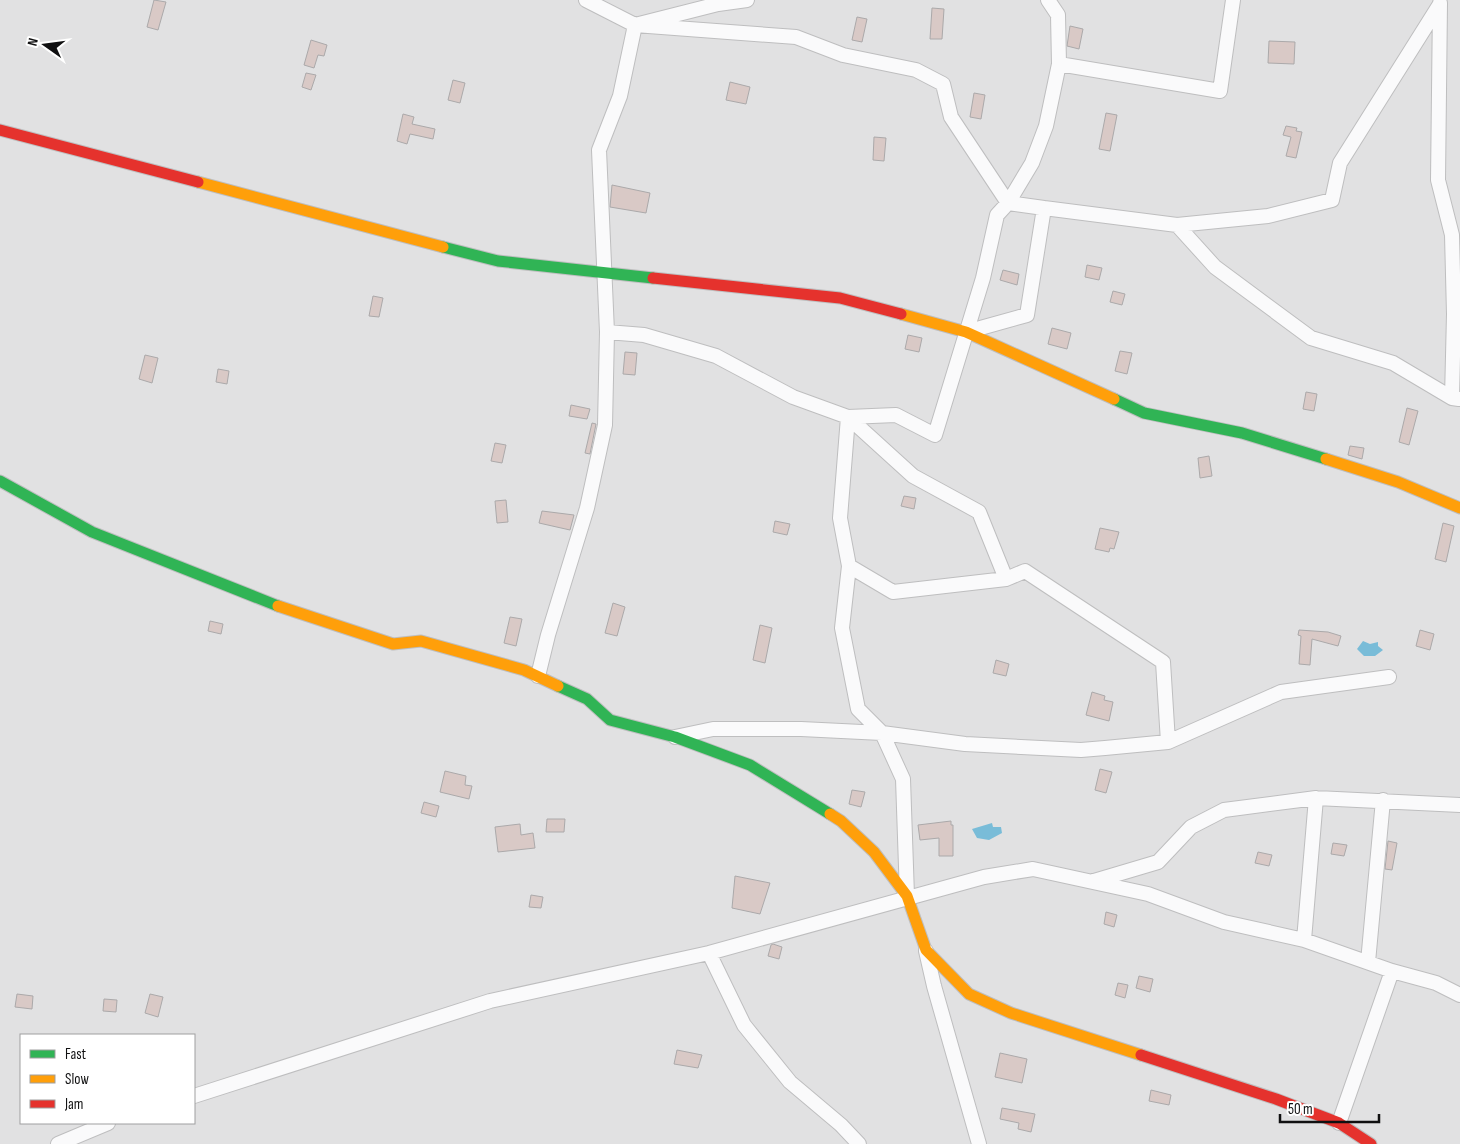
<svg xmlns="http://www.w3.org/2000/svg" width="1460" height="1144" font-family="'Sofia Sans Condensed',sans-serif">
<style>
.water{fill:#79bcd8}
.building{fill:#d9c9c6;stroke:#aba9aa}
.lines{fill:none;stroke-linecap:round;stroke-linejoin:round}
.street-casing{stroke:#bebebf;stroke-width:16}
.fast-casing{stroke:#bebebf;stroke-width:13}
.slow-casing{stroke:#bebebf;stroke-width:13}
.jam-casing{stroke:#bebebf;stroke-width:13}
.street{stroke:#fafafb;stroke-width:14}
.fast{stroke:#30b455;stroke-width:11}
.slow{stroke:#ff9f0a;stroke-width:11}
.jam{stroke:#e5322d;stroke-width:11}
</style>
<rect width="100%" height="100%" fill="#e1e1e2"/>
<path class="water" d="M 1363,641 L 1370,644 L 1378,642 L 1378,646 L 1383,650 L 1375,656 L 1364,656 L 1357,649 Z
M 992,823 L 993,827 L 1001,827 L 1002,833 L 989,840 L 977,838 L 972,829 Z"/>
<path class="building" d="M 154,0 L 166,2 L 158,30 L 147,27 Z
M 932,8 L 944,9 L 942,39 L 930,39 Z
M 857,17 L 867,19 L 862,42 L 852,40 Z
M 1070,26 L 1083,29 L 1079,49 L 1067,46 Z
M 311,40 L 327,45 L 324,56 L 318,55 L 314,68 L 304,65 Z
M 1269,41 L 1295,42 L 1294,64 L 1268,63 Z
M 306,73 L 316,75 L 311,90 L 302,87 Z
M 453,80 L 465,83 L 460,103 L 448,100 Z
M 730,82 L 750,87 L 746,104 L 726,100 Z
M 974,93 L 985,95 L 981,119 L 970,117 Z
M 1106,113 L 1117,115 L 1110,151 L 1099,149 Z
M 403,114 L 414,117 L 412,124 L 435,129 L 433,139 L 410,134 L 407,144 L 397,141 Z
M 1286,126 L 1297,128 L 1296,131 L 1302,132 L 1296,158 L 1286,156 L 1291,137 L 1283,135 Z
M 874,137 L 886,138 L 884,161 L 873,160 Z
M 612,185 L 650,193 L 646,213 L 610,207 Z
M 1087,265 L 1102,268 L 1099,280 L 1085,277 Z
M 1003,270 L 1019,274 L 1017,285 L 1000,280 Z
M 1113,291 L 1125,294 L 1122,305 L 1110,302 Z
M 373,296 L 383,298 L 379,317 L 369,316 Z
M 1052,328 L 1071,333 L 1067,349 L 1048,344 Z
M 908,335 L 922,338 L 919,352 L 905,349 Z
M 1120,351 L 1132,353 L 1127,374 L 1115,371 Z
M 625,352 L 637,353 L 635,375 L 623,374 Z
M 145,355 L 158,358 L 152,383 L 139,379 Z
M 218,369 L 229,371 L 227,384 L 216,382 Z
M 1306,392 L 1317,394 L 1314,411 L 1303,409 Z
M 571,405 L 590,409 L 587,419 L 569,416 Z
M 1407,408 L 1418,411 L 1409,445 L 1399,442 Z
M 592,423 L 596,424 L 590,454 L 585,453 Z
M 495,443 L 506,445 L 502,463 L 491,461 Z
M 1350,446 L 1364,448 L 1362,459 L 1348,455 Z
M 1209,456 L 1212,476 L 1200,478 L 1198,458 Z
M 904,496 L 916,498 L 914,509 L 901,506 Z
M 506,500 L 508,522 L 497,523 L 495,501 Z
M 542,511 L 574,515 L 570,530 L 539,523 Z
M 775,521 L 790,524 L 787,535 L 773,532 Z
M 1443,523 L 1454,526 L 1446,562 L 1435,559 Z
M 1100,528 L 1119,532 L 1114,549 L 1110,548 L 1109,552 L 1095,549 Z
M 613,603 L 625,607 L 617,636 L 605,633 Z
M 510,617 L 522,619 L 516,646 L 504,643 Z
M 210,621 L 223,624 L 221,634 L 208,631 Z
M 760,625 L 772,628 L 765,663 L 753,660 Z
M 1299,630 L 1328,632 L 1341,636 L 1338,646 L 1312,639 L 1310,665 L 1299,664 L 1301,636 L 1298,635 Z
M 1420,630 L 1434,634 L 1430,650 L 1416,646 Z
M 996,660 L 1009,664 L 1006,676 L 993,673 Z
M 1092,692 L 1105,696 L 1104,700 L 1113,702 L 1109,721 L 1086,715 Z
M 1100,769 L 1112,772 L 1106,793 L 1095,790 Z
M 445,771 L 466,776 L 465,785 L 472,786 L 469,799 L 440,792 Z
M 852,790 L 865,792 L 861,807 L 849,804 Z
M 424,802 L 439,806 L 436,817 L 421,813 Z
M 547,819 L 565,819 L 564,832 L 546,832 Z
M 951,821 L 951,825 L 953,825 L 953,856 L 939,856 L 939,838 L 920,840 L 918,825 Z
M 520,824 L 521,835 L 533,833 L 535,848 L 498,852 L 495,827 Z
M 1388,841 L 1397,843 L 1392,870 L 1385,869 Z
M 1333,843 L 1347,845 L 1344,856 L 1331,854 Z
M 1258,852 L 1272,855 L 1269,866 L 1255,863 Z
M 735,876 L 770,883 L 760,914 L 732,908 Z
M 531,895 L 543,897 L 541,908 L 529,907 Z
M 1106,912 L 1117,915 L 1114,927 L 1104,924 Z
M 773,944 L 782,947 L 779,959 L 768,956 L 771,945 Z
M 1139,976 L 1153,979 L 1150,992 L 1136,988 Z
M 1118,983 L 1128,985 L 1125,998 L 1115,995 Z
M 17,994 L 33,996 L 32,1009 L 15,1007 Z
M 150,994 L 163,997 L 158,1017 L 145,1013 Z
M 104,999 L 117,1000 L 116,1012 L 103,1011 Z
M 677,1050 L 702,1055 L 698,1068 L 674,1064 Z
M 1000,1053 L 1027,1059 L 1022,1083 L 995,1077 Z
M 1151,1090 L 1171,1095 L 1169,1105 L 1149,1101 Z
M 1002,1108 L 1035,1114 L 1031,1132 L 1018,1129 L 1019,1123 L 1000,1119 Z"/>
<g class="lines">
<defs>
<path id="street" d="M 586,0 L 635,25 L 718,4 L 747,0
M 1048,0 L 1058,15 L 1059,64
M 1440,3 L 1438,180 L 1452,235 L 1454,314 L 1452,398
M 1177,225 L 1215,267 L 1311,338 L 1393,363 L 1452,398 L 1459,399
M 607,332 L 644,335 L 716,356 L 793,397 L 848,417 L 913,476 L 979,512 L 1006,579 L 1025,571 L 1163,662 L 1168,742
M 966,332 L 1027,315 L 1044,208 L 1177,225 L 1268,216 L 1332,200 L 1340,163 L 1440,4
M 848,417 L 896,415 L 935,435 L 983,278 L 997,215 L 1008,203 L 1032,163 L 1046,126 L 1059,64 L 1220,91 L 1233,0
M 848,417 L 840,518 L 849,566 L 842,628 L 858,709 L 882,733 L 903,779 L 907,896
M 849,566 L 893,592 L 1006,579
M 538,676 L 548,635 L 587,508 L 605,425 L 607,332 L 599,150 L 620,96 L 635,25 L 796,37 L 843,55 L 916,70 L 943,84 L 951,117 L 1008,203 L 1044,208
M 675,737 L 713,729 L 801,729 L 882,733 L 965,744 L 1081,750 L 1105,748 L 1168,742 L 1281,692 L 1389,677
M 1094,881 L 1158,862 L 1191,827 L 1224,810 L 1316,798 L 1460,805
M 1304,940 L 1316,798
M 926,951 L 934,986 L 979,1144
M 709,953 L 744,1025 L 790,1082 L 841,1125 L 859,1144
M 1368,962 L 1383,800
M 194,1096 L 490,1001 L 709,953 L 984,877 L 1033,869 L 1148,894 L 1224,922 L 1304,940 L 1392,971 L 1436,983 L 1460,995
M 1339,1123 L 1392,971
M 58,1144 L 108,1123"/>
<path id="fast" d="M 443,247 L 498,261 L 653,278
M 1114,399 L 1144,413 L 1242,433 L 1326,459
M 0,481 L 92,532 L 278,606
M 558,686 L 587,699 L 610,720 L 675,737 L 750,765 L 830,814"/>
<path id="slow" d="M 198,182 L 443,247
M 901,314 L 966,332 L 1114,399
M 1326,459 L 1398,482 L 1460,508
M 278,606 L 393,644 L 421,641 L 524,670 L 558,686
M 830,814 L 841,821 L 874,852 L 907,896 L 926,950 L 969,994 L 1011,1013 L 1141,1055"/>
<path id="jam" d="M 0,130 L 198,182
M 653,278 L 840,298 L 901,314
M 1141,1055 L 1276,1099 L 1339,1123 L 1371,1144"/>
</defs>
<use href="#street" class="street-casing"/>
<use href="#fast" class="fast-casing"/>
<use href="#slow" class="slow-casing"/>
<use href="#jam" class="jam-casing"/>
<use href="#street" class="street"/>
<use href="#fast" class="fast"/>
<use href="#slow" class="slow"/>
<use href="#jam" class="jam"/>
</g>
<rect x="20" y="1034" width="175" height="90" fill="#ffffff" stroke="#9f9fa0"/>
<rect x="30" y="1050" width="25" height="8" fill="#30b455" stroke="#9f9fa0"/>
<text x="65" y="1059" font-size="15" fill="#101011">Fast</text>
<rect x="30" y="1075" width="25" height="8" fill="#ff9f0a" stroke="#9f9fa0"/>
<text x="65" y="1084" font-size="15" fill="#101011">Slow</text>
<rect x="30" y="1100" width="25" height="8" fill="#e5322d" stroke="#9f9fa0"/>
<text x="65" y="1109" font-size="15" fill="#101011">Jam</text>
<g transform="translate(45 45) rotate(284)" stroke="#ffffff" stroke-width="4" paint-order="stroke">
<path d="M0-4L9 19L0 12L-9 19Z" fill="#101011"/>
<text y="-8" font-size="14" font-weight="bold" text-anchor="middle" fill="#101011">N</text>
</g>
<path d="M1280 1114v8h99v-8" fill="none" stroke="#101011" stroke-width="2.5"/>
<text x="1288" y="1114" font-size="15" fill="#101011" stroke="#ffffff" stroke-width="4" paint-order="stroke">50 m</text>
</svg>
